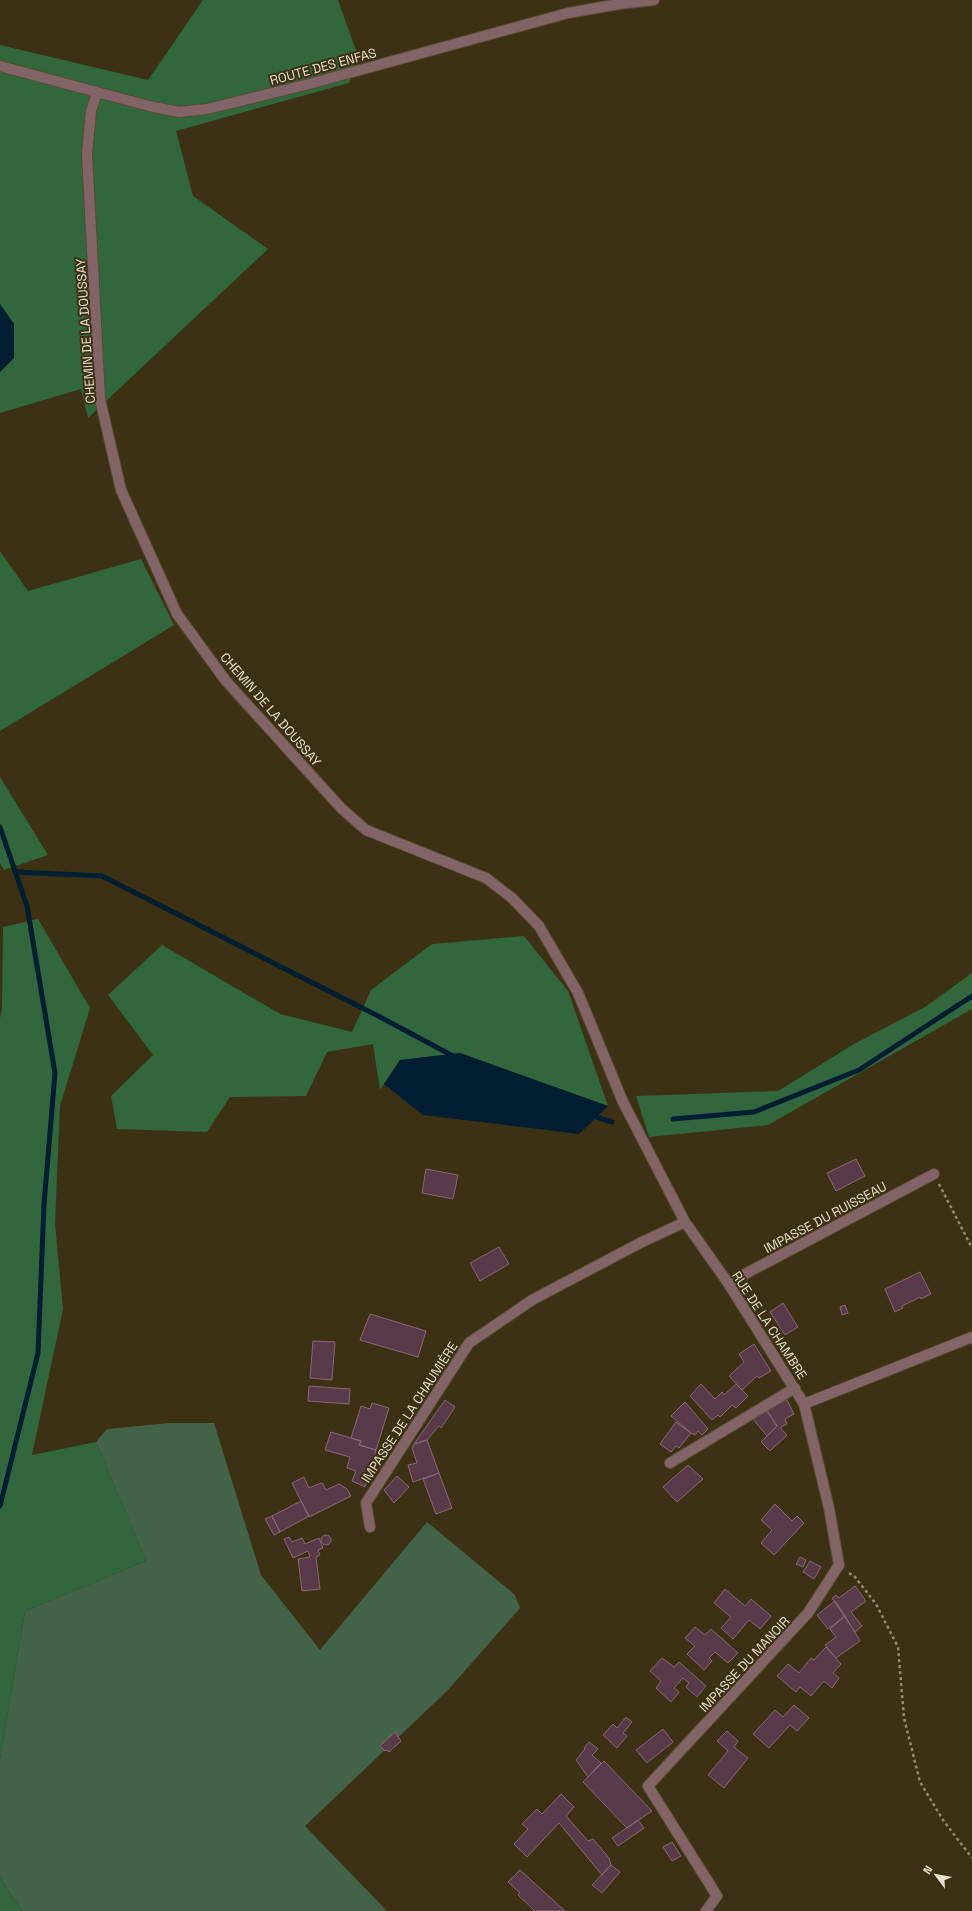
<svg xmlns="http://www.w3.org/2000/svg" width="972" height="1911" font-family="'Space Grotesk',sans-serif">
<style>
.green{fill:#426348}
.forest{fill:#30673d}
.water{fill:#001e32}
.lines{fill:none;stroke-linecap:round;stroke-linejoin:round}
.stream{stroke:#001e32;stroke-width:5}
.building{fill:#583a4b;stroke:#886779}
.street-casing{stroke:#574d30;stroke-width:12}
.path{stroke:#928a71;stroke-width:2.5;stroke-dasharray:3 3;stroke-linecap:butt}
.street{stroke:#826367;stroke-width:10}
.labels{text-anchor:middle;stroke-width:4;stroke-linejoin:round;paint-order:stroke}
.street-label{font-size:13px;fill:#e6e0ce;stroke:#3c3112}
</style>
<rect width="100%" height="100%" fill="#3c3112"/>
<path class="green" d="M 170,1423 L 214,1423 L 261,1575 L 320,1650 L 427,1522 L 515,1595 L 520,1608 L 448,1690 L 305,1826 L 387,1911 L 22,1911 L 0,1878 L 0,1759 L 25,1611 L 146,1561 L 96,1442 L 107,1429 Z"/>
<path class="forest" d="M 203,0 L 338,0 L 358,56 L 349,83 L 176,131 L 193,196 L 268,249 L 88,418 L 81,389 L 0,413 L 0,45 L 148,80 Z
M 0,551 L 28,591 L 141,559 L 174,625 L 0,731 Z
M 0,777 L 48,855 L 4,870 L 0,863 Z
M 38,919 L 90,1008 L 60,1106 L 55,1223 L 63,1309 L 32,1455 L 96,1442 L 146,1561 L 25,1611 L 0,1759 L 0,1018 L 2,1008 L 3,927 Z
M 524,936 L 568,991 L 608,1106 L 460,1053 L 400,1060 L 380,1090 L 373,1044 L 327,1052 L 306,1096 L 230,1097 L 207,1132 L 117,1129 L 111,1096 L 153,1055 L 108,995 L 162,945 L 280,1014 L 352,1032 L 371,990 L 432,944 Z
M 972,973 L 972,1009 L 768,1125 L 649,1137 L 636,1096 L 778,1091 L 854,1044 L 925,1007 Z
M 0,1878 L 22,1911 L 0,1911 Z"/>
<path class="water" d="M 0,304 L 14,324 L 14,358 L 0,372 Z
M 460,1053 L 608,1106 L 579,1134 L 423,1115 L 384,1084 L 400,1060 Z"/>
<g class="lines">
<path class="stream" d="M 0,827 L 27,906 L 55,1073 L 44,1204 L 38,1353 L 0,1506
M 15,872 L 102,876 L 380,1017 L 455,1057
M 590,1115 L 612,1122
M 673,1119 L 754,1112 L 859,1070 L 972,996"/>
</g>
<path class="building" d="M 856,1159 L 865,1176 L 836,1191 L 827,1173 Z
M 426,1169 L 458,1175 L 453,1199 L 422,1193 Z
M 499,1247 L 509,1264 L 480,1281 L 470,1263 Z
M 920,1272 L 931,1294 L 921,1299 L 920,1297 L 902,1306 L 903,1308 L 895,1312 L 885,1289 Z
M 783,1303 L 798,1327 L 785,1335 L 770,1312 Z
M 845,1305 L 848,1313 L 842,1315 L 840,1307 Z
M 370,1314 L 426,1331 L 418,1357 L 360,1340 Z
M 313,1341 L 335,1342 L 332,1380 L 310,1378 Z
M 754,1344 L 771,1371 L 759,1378 L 757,1376 L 742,1390 L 729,1376 L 744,1362 L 739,1354 Z
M 701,1384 L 715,1399 L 722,1392 L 724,1395 L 736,1384 L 748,1396 L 736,1408 L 732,1405 L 720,1417 L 718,1415 L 712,1420 L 690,1396 Z
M 309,1386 L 350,1389 L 349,1404 L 308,1401 Z
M 445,1400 L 455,1407 L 441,1428 L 439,1426 L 427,1440 L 414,1444 Z
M 787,1400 L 794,1414 L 785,1419 L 787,1424 L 781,1427 L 781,1429 L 787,1435 L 770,1451 L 761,1442 L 777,1426 L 767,1410 Z
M 685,1402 L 708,1429 L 702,1435 L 698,1431 L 695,1435 L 691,1433 L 671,1416 Z
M 372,1403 L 389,1408 L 376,1450 L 359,1445 L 361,1441 L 351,1438 L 361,1406 L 370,1409 Z
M 766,1410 L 777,1426 L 767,1436 L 753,1419 Z
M 676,1422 L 691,1433 L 679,1448 L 676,1446 L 671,1452 L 660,1444 Z
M 331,1432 L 361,1441 L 359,1445 L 376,1450 L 365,1487 L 352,1481 L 356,1471 L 347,1468 L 350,1457 L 325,1450 Z
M 427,1440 L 439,1473 L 413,1482 L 408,1465 L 417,1463 L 412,1448 L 414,1444 Z
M 688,1465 L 703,1479 L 677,1502 L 663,1487 Z
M 439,1473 L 452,1508 L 436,1514 L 423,1479 Z
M 397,1476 L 409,1487 L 394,1503 L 384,1490 Z
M 304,1477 L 309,1488 L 321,1483 L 323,1484 L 326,1490 L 339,1484 L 347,1489 L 351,1496 L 309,1517 L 292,1483 Z
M 301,1501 L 309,1516 L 280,1532 L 272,1516 Z
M 775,1504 L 792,1521 L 797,1516 L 804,1523 L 774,1555 L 761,1543 L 772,1530 L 761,1520 Z
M 272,1516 L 280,1532 L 274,1535 L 265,1519 Z
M321 1540a5 5 0 1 1 10 0a5 5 0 1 1-10 0Z
M 289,1537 L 292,1542 L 302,1538 L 305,1544 L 319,1538 L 323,1548 L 318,1550 L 320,1555 L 316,1557 L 320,1589 L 302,1591 L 298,1559 L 310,1557 L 308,1551 L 293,1558 L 284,1539 Z
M 800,1557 L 806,1560 L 803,1567 L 796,1564 Z
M 810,1561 L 821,1567 L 814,1579 L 803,1572 Z
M 855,1586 L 866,1601 L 851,1612 L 862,1626 L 855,1632 L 832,1598 L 836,1595 L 839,1598 Z
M 725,1589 L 745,1606 L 751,1599 L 771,1616 L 760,1629 L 749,1620 L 733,1639 L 721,1628 L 731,1617 L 714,1603 Z
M 835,1601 L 845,1616 L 828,1629 L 817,1615 Z
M 845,1616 L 860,1641 L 836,1658 L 825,1645 L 836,1637 L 830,1629 Z
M 695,1627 L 705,1635 L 711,1629 L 738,1653 L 728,1663 L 715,1652 L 709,1658 L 712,1661 L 704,1670 L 687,1654 L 695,1646 L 685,1638 Z
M 826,1647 L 841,1664 L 833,1673 L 839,1678 L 832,1688 L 824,1681 L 811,1696 L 800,1687 L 796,1692 L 777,1676 L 788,1664 L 799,1673 L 811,1658 L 814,1660 Z
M 662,1658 L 674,1667 L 679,1662 L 706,1686 L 697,1697 L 686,1687 L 689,1683 L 683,1678 L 674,1688 L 679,1692 L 671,1702 L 656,1688 L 661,1681 L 650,1671 Z
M 794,1705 L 809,1718 L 797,1731 L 790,1725 L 769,1748 L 753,1734 L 775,1710 L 783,1717 Z
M 626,1717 L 632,1722 L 623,1733 L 627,1736 L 617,1748 L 603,1735 L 613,1724 L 617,1728 Z
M 663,1729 L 673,1742 L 647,1763 L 636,1750 Z
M 727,1731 L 738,1741 L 734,1747 L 748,1758 L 724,1788 L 708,1775 L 728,1751 L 717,1741 Z
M 395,1732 L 401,1741 L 389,1752 L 387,1750 L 385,1751 L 380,1746 Z
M 589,1742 L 598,1749 L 592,1755 L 601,1763 L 588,1777 L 576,1760 L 585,1749 L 584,1748 Z
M 604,1761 L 652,1811 L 627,1828 L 583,1782 Z
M 561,1794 L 574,1807 L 566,1816 L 588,1841 L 593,1839 L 609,1858 L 611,1865 L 602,1875 L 559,1823 L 527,1857 L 514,1844 L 528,1829 L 522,1824 L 537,1809 L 542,1814 Z
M 638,1820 L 644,1828 L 618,1846 L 612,1838 Z
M 672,1842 L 681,1856 L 672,1861 L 663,1847 Z
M 611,1865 L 620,1872 L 602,1893 L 592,1885 Z
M 520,1870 L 565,1911 L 535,1911 L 518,1895 L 520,1893 L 508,1882 Z"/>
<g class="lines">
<defs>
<path id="street" d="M 0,66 L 149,106 L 179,112 L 207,109 L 309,84 L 568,13 L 619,4 L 654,0
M 97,93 L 91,111 L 87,154 L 100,399 L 121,490 L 177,614 L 226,681 L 341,808 L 366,830 L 486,878 L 512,898 L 539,926 L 578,993 L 623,1102 L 685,1222 L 728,1283 L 804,1404 L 829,1508 L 839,1565 L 808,1613 L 648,1786 L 717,1896 L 706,1911
M 728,1283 L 934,1174
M 804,1404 L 972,1337
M 670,1463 L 795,1388
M 370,1527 L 366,1503 L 469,1343 L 532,1300 L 642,1242 L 685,1222"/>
</defs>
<use href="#street" class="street-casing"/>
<path class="path" d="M 939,1184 L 972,1248
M 849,1573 L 855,1577 L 876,1604 L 898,1647 L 904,1718 L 920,1782 L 943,1820 L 972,1858"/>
<use href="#street" class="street"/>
</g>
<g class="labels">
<g class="street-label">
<text transform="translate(323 66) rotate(-15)" y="5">ROUTE DES ENFAS</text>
<text transform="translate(85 331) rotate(-94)" y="5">CHEMIN DE LA DOUSSAY</text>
<text transform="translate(271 709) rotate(49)" y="5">CHEMIN DE LA DOUSSAY</text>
<text transform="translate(825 1217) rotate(-28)" y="5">IMPASSE DU RUISSEAU</text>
<text transform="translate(770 1325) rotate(57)" y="5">RUE DE LA CHAMBRE</text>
<text transform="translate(409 1412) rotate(-57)" y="5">IMPASSE DE LA CHAUMIÈRE</text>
<text transform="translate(744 1664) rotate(-47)" y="5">IMPASSE DU MANOIR</text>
</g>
</g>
<g transform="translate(936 1875) rotate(302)" stroke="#3c3112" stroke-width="3" paint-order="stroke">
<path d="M0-3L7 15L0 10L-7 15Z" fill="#e6e0ce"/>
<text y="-6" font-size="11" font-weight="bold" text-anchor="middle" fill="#e6e0ce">N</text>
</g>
</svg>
